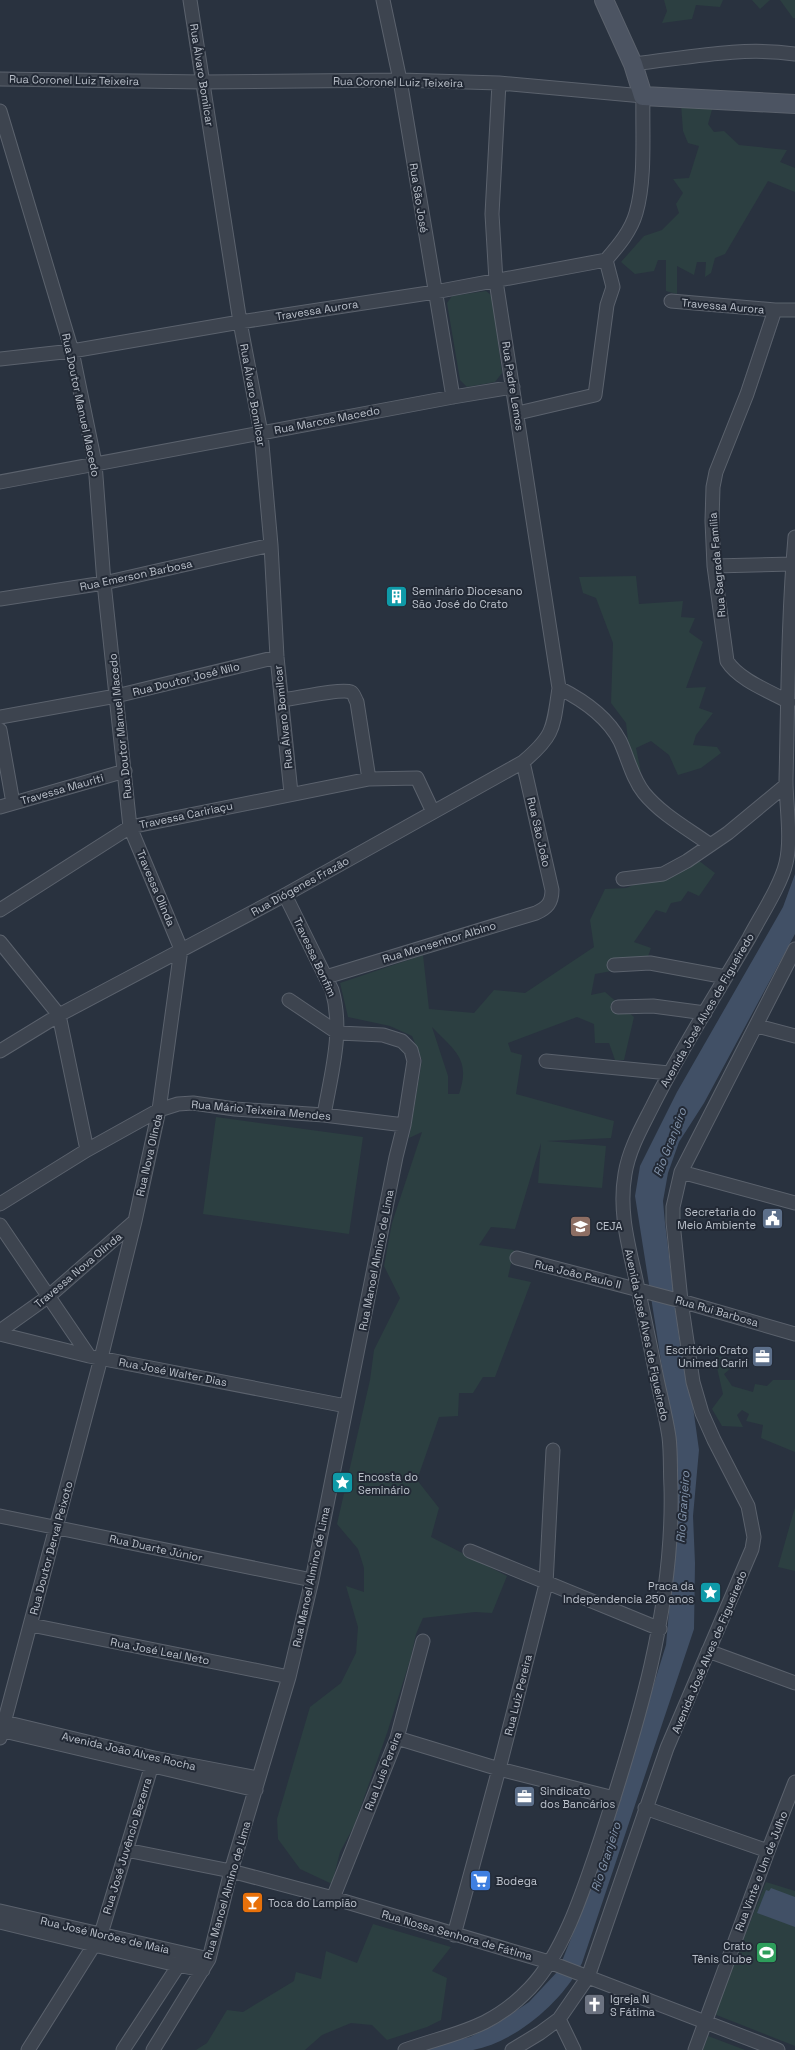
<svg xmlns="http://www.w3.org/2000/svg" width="795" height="2050" font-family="'Space Grotesk',sans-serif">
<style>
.green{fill:#2c3f41;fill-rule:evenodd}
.water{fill:#415066}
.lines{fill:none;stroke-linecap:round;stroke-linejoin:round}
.street-casing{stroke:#5b626d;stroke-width:15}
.secondary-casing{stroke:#5b626d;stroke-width:20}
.street{stroke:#3d444f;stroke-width:13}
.secondary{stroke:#4c5462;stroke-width:18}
.labels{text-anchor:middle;stroke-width:4;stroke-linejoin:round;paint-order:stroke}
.street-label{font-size:11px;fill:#bac0ca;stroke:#222935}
.poi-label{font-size:11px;fill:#bac0ca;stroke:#222935;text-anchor:start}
.water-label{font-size:12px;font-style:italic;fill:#8596ad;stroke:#222935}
</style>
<rect width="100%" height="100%" fill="#29323f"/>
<path class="green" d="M 664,0 L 723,0 L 720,7 L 696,5 L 692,19 L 662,23 L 667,11 Z
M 752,0 L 770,0 L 760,9 Z
M 780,0 L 795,0 L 795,18 L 793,18 Z
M 681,104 L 713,106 L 708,124 L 714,132 L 724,131 L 739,145 L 787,150 L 780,162 L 795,168 L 795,192 L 768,181 L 725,254 L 715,258 L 711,273 L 705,277 L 706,262 L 697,262 L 694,275 L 677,266 L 677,294 L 666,291 L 666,260 L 658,260 L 654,271 L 635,274 L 621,262 L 644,236 L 662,230 L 679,213 L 676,204 L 683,193 L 673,179 L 689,178 L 699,146 L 688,143 L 683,131 Z
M 486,291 L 492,296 L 502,373 L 495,382 L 467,387 L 460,380 L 447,303 L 452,296 Z
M 636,576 L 639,604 L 683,601 L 681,617 L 695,618 L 689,632 L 703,642 L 686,688 L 706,687 L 699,708 L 713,713 L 696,735 L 693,745 L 717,747 L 721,753 L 701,768 L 678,775 L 669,755 L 651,741 L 636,748 L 641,772 L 631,767 L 626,723 L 611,703 L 613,643 L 596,598 L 583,593 L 579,577 Z
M 699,858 L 698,860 L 715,873 L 699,896 L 688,891 L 681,901 L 671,903 L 666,913 L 656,910 L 634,942 L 651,948 L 645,965 L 595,974 L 591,995 L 605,992 L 634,1017 L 624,1060 L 615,1060 L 609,1043 L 595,1043 L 594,1024 L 577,1017 L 508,1043 L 511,1052 L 522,1055 L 516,1094 L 614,1121 L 611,1138 L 547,1141 L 606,1146 L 602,1188 L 538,1183 L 541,1143 L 515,1229 L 491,1227 L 479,1245 L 514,1250 L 508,1277 L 531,1282 L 495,1377 L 483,1377 L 473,1393 L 459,1393 L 458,1416 L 439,1417 L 417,1480 L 439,1508 L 431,1537 L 507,1576 L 492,1613 L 475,1612 L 423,1618 L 416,1634 L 411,1657 L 387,1733 L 354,1826 L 340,1852 L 332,1884 L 300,1869 L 278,1839 L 277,1819 L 310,1707 L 341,1683 L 356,1653 L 358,1627 L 346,1586 L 364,1592 L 364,1568 L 358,1549 L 337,1524 L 370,1380 L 374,1350 L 400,1298 L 384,1266 L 392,1223 L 422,1132 L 409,1138 L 422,1060 L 412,1036 L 390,1026 L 348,1017 L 340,983 L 423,955 L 429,1009 L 474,1013 L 494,990 L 525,993 L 594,947 L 590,920 L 605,889 L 626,888 ZM 432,1027 C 455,1051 471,1059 459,1094 L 448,1094 L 448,1076 Z
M 216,1117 L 363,1137 L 349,1234 L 203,1214 Z
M 716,1356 L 732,1359 L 730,1369 L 724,1374 L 732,1386 L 753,1392 L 755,1384 L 767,1386 L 773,1380 L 795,1380 L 795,1452 L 761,1438 L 763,1425 L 746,1421 L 749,1414 L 742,1410 L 737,1415 L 743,1427 L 722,1426 L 712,1409 L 723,1394 L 715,1359 Z
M 795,1507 L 795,1571 L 778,1567 Z
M 766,1882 L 795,1891 L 795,2046 L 714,2014 Z
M 373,1924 L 451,1947 L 432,1971 L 447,1978 L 441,2020 L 427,2027 L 387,2040 L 372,2025 L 351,2023 L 322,2035 L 305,2050 L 196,2050 L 207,2043 L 227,2010 L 243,2012 L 294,1981 L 296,1972 L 321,1979 L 326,1951 L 357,1963 Z
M 708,2036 L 745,2050 L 703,2050 Z"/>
<path class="water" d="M 795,874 L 795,934 L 704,1103 L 679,1142 L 668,1173 L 663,1201 L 665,1223 L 680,1345 L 693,1407 L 699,1450 L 693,1516 L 695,1563 L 694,1629 L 582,1963 C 563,2001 516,2042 473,2050 C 455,2050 434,2050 416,2050 L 470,2037 L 498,2023 L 529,2002 L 558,1971 L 574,1931 L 623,1784 L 666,1645 L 677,1519 L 678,1468 L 635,1196 L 640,1166 L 677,1092 L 783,907 Z
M 771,1888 L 795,1897 L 795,1927 L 757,1913 L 766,1890 L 769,1891 Z"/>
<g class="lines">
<defs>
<path id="street" d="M 190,0 L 240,322 L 261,433 L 271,545 L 277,657 L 291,793
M 383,0 L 400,80 L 453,397
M 633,64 C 687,58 740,46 795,54
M 0,79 L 203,82 L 400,80 L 499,83 L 643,96 C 642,133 646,178 636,213 C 631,231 618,246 606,260
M 0,111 L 72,351 L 95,463 L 104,583 L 130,827 L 181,949 L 159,1110 L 135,1221 L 101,1358 L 0,1738
M 671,301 L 775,310
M 0,359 L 72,351 L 240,322 L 435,292 L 606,260
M 518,413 L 595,395 L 607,305 L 613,287 L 606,260
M 0,482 L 453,397 L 513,387
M 714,566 L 793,564
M 0,599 L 104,583 L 271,545
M 559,688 C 583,700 607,716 620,741 C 628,758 632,778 644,793 C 661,814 688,829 709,844
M 282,700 C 294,699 341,688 351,692 C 354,693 355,699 357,702 L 369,779
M 789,702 C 769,691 739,680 727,661 L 714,566 L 712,521 L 713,487 L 716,472 L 747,394 L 775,310 L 795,310
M 0,717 L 116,696 L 277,657
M 0,730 L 13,803
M 0,807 L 125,771
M 623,879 L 663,874 L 687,861 L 728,833 L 786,785
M 285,895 L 332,990 C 344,1031 331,1074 324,1115
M 0,910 L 130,827 L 369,779 L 417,778 L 433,812
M 0,942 L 59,1015 L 87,1150
M 614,965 L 650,963 L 726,977
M 326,977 L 536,913 C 547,908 552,903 552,890 L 523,762
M 618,1007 L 653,1006 L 705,1013
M 757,1026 L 795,1036
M 0,1051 L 59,1015 L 285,895 L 523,762 C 555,735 553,728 559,688 L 496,281 L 492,214 L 499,83
M 546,1061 L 669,1073
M 681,1172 L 795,1203
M 0,1204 L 87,1150 L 159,1110 L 178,1104 L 193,1103 L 235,1109 L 324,1115 L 404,1125
M 0,1225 L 89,1356
M 517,1258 L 681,1301 L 795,1334
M 0,1331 L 49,1296 L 135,1221
M 0,1334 L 89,1356 L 346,1406
M 0,1516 L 312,1580
M 470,1551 L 660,1629
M 31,1625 L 289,1677
M 708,1651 L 795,1683
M 0,1721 L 154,1758 L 258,1778
M 0,1730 L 256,1790
M 397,1738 L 499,1769 L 614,1798
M 645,1808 L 768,1851
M 126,1850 L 231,1871 L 333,1898 L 549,1962 L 778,2050
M 333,1898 L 397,1738 L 423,1641
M 0,1911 L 209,1959
M 0,1922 L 177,1965 L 203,1970
M 454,1935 L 499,1769 L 546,1584 L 553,1450
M 559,2019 L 574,2050
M 28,2050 L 101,1934 L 154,1758
M 123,2050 L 182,1960
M 153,2050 L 209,1959 L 231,1871 L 289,1677 L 312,1580 L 396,1157 L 404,1125 L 414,1061 L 411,1050 L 402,1041 L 383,1035 L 338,1033 L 289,1000
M 405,2050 C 456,2032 490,2030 530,1988 C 565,1951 585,1885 601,1838 C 638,1724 674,1608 671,1487 C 670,1470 671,1453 669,1437 C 666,1417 661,1398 657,1379 C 651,1349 645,1319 638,1289 C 630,1250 618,1214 625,1174 C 629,1149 642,1127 653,1105 C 682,1047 717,993 749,938 C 760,917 781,885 786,863 C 792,839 786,805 786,780 C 788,699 788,618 795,537
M 512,2050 L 540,2033 L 559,2019 L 588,1977 L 667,1748 L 752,1549 L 754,1537 L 748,1506 L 714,1440 L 702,1413 L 693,1382 L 681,1301 L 673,1222 L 673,1207 L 681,1172 L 795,949
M 695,2050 L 768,1851 L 795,1782"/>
<path id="secondary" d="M 604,0 L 633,64 L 643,96 L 795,104"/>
</defs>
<use href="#street" class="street-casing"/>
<use href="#secondary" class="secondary-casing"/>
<use href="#street" class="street"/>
<use href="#secondary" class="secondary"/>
</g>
<defs>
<symbol id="building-square" viewBox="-11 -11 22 22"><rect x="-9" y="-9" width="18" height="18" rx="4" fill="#0f9aa8" stroke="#222935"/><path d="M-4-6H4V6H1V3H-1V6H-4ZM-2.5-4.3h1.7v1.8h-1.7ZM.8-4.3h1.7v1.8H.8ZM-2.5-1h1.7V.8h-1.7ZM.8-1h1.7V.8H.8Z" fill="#fff"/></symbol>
<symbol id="civic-square" viewBox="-11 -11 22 22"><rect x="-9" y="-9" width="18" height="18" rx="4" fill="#5c6f8a" stroke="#222935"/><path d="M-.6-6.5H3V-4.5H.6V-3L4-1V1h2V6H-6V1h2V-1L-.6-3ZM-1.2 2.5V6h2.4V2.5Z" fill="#fff"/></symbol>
<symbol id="school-square" viewBox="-11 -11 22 22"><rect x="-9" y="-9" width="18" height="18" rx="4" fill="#8d6e63" stroke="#222935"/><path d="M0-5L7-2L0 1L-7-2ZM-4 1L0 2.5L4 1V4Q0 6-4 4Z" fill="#fff"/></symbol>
<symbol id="office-square" viewBox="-11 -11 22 22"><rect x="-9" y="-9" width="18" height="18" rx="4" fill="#5c6f8a" stroke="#222935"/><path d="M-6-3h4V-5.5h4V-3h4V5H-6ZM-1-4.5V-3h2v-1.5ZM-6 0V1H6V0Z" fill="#fff"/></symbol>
<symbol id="sight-square" viewBox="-11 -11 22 22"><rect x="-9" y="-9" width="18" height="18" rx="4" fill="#0f9aa8" stroke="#222935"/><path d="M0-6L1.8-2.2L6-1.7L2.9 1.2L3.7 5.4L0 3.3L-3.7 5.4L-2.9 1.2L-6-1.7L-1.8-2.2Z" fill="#fff"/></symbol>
<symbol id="supermarket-square" viewBox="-11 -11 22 22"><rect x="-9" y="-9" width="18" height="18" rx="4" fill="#3f7fe0" stroke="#222935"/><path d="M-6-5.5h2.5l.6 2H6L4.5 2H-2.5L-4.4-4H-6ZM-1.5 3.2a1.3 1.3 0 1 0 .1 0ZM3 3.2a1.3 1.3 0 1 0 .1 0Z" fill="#fff"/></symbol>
<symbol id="bar-square" viewBox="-11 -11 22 22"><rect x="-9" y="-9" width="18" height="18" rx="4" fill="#e8710a" stroke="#222935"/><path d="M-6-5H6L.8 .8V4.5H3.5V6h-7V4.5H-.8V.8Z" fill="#fff"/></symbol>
<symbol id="stadium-square" viewBox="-11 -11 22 22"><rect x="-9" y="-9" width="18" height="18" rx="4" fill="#2e9e5b" stroke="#222935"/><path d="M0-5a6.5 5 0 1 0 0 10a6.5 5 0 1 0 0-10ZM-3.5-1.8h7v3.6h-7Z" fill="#fff"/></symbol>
<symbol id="church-square" viewBox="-11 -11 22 22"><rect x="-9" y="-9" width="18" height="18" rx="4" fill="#6b7280" stroke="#222935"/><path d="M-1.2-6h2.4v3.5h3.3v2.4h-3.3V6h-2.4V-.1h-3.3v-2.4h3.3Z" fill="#fff"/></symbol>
</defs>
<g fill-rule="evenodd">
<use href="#building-square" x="384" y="584" width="25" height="25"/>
<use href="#civic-square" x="760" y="1206" width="25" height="25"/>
<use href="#school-square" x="568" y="1214" width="25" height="25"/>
<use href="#office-square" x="750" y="1344" width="25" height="25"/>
<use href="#sight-square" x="330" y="1470" width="25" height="25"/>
<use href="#sight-square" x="698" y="1580" width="25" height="25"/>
<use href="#office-square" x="512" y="1784" width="25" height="25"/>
<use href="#supermarket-square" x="468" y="1868" width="25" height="25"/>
<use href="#bar-square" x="240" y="1890" width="25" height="25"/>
<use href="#stadium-square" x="754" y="1940" width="25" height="25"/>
<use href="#church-square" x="582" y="1992" width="25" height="25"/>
</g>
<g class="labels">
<g class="street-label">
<text transform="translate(202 75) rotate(81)" y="4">Rua Álvaro Bomilcar</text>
<text transform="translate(74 80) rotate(1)" y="4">Rua Coronel Luiz Teixeira</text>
<text transform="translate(398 82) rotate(1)" y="4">Rua Coronel Luiz Teixeira</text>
<text transform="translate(419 198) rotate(81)" y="4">Rua São José</text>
<text transform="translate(723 306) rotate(5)" y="4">Travessa Aurora</text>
<text transform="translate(317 310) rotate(-9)" y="4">Travessa Aurora</text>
<text transform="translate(513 386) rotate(81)" y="4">Rua Padre Lemos</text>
<text transform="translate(253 395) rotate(80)" y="4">Rua Álvaro Bomilcar</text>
<text transform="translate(81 405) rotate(78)" y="4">Rua Doutor Manuel Macedo</text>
<text transform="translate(327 420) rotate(-11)" y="4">Rua Marcos Macedo</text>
<text transform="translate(717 565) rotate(-95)" y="4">Rua Sagrada Família</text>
<text transform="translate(136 575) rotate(-12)" y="4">Rua Emerson Barbosa</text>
<text transform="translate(186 679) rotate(-14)" y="4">Rua Doutor José Nilo</text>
<text transform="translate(283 717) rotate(-96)" y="4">Rua Álvaro Bomilcar</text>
<text transform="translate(120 726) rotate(-96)" y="4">Rua Doutor Manuel Macedo</text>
<text transform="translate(62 789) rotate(-16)" y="4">Travessa Mauriti</text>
<text transform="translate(186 815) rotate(-12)" y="4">Travessa Caririaçu</text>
<text transform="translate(539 832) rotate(77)" y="4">Rua São João</text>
<text transform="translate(300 886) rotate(-29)" y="4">Rua Diógenes Frazão</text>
<text transform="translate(156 888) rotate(67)" y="4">Travessa Olinda</text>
<text transform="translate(439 942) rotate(-17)" y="4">Rua Monsenhor Albino</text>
<text transform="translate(315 957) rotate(65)" y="4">Travessa Bonfim</text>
<text transform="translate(707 1010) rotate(-60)" y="4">Avenida José Alves de Figueiredo</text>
<text transform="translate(261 1110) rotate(5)" y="4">Rua Mário Teixeira Mendes</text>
<text transform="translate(149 1155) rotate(-77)" y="4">Rua Nova Olinda</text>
<text transform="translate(376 1260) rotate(-79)" y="4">Rua Manoel Almino de Lima</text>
<text transform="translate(78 1270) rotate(-40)" y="4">Travessa Nova Olinda</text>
<text transform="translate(578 1274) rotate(14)" y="4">Rua João Paulo II</text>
<text transform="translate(717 1311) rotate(16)" y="4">Rua Rui Barbosa</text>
<text transform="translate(647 1335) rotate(78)" y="4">Avenida José Alves de Figueiredo</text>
<text transform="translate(173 1372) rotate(11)" y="4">Rua José Walter Dias</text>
<text transform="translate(51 1548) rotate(-75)" y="4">Rua Doutor Derval Peixoto</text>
<text transform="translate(156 1548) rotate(12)" y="4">Rua Duarte Júnior</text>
<text transform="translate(311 1577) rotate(-78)" y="4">Rua Manoel Almino de Lima</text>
<text transform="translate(160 1651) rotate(11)" y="4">Rua José Leal Neto</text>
<text transform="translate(709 1652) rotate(-67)" y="4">Avenida José Alves de Figueiredo</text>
<text transform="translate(518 1695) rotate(-76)" y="4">Rua Luiz Pereira</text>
<text transform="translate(129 1751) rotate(13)" y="4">Avenida João Alves Rocha</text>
<text transform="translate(383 1771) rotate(-69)" y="4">Rua Luís Pereira</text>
<text transform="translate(127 1846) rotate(-73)" y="4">Rua José Juvêncio Bezerra</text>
<text transform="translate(761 1871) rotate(-69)" y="4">Rua Vinte e Um de Julho</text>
<text transform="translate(227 1890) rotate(-74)" y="4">Rua Manoel Almino de Lima</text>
<text transform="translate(105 1935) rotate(13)" y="4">Rua José Norões de Maia</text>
<text transform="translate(457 1935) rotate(16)" y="4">Rua Nossa Senhora de Fátima</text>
</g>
<g class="poi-label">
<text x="412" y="595">Seminário Diocesano<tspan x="412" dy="13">São José do Crato</tspan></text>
<text x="756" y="1216" text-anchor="end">Secretaria do<tspan x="756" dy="13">Meio Ambiente</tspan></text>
<text x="596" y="1230">CEJA</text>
<text x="748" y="1354" text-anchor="end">Escritório Crato<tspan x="748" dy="13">Unimed Cariri</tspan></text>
<text x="358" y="1481">Encosta do<tspan x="358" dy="13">Seminário</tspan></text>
<text x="694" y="1590" text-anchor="end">Praca da<tspan x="694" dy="13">Independencia 250 anos</tspan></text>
<text x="540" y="1795">Sindicato<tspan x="540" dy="13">dos Bancários</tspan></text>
<text x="496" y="1885">Bodega</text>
<text x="268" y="1907">Toca do Lampião</text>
<text x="752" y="1950" text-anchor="end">Crato<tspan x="752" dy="13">Tênis Clube</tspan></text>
<text x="610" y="2003">Igreja N<tspan x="610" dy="13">S Fátima</tspan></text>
</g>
<g class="water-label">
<text transform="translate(670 1142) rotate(-69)" y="4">Rio Granjeiro</text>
<text transform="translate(683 1507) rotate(-86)" y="4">Rio Granjeiro</text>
<text transform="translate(606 1857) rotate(-72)" y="4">Rio Granjeiro</text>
</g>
</g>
</svg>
